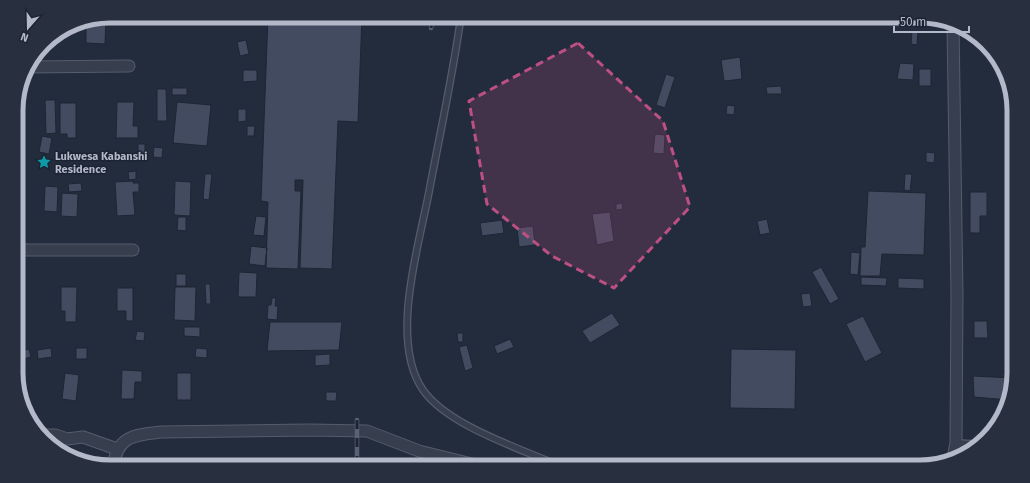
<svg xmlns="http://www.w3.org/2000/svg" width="1030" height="483" font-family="'Fira Sans',sans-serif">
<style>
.building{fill:#424b5f;stroke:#1e2534}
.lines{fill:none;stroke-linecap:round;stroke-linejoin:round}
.service-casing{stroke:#555c6b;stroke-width:8}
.minor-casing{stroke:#555c6b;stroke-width:13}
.service{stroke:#373e4d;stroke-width:5.5}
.minor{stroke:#373e4d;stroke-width:11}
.rail-casing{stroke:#596274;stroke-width:4.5}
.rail{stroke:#1c2332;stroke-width:3;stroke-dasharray:9;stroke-linecap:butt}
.marked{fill:#bd5082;fill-opacity:0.2;stroke:#bd5082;stroke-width:3;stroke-dasharray:8 5;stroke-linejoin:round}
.labels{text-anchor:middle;stroke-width:3;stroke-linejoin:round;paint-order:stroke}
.poi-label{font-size:11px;font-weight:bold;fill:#b3b9c9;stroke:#1c2332;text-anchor:start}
.rim{fill:none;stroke:#b3b9c9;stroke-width:5}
</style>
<rect width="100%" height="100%" fill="#232c3d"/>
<path class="building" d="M 251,16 L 262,16 L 263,23 L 252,23 Z
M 268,16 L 362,16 L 358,122 L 338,121 L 332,269 L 300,268 L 303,180 L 295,180 L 295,191 L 301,191 L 298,269 L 266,268 L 268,202 L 261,201 Z
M 106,17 L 105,44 L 86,43 L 86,21 Z
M 912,31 L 918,32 L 917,45 L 911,44 Z
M 246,40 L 249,54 L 240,56 L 237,42 Z
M 740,57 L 742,79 L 724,81 L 721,60 Z
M 900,63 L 914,64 L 913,80 L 897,79 Z
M 919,69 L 931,69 L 931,86 L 919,86 Z
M 243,70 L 257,70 L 257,81 L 243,82 Z
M 666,74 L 675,77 L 665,108 L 656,105 Z
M 781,86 L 782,94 L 767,94 L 766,87 Z
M 172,88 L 187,88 L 187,95 L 172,95 Z
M 157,89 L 166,89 L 167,121 L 157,121 Z
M 45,100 L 55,100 L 56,133 L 46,134 Z
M 117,102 L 134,102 L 133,126 L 138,126 L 138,138 L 116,138 Z
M 177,102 L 211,105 L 207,146 L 173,143 Z
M 20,103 L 21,127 L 18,127 L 18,137 L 16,137 L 16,104 Z
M 60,103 L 76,103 L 76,138 L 67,138 L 67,134 L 60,134 Z
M 727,105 L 735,106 L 734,115 L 726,114 Z
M 238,109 L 246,109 L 246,121 L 238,122 Z
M 247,126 L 255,126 L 254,136 L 247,136 Z
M 655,134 L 665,135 L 664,154 L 653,153 Z
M 42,136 L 52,138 L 49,154 L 39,152 Z
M 16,144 L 25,144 L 26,158 L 16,158 Z
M 138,144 L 145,144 L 145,154 L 138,154 Z
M 154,147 L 163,148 L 162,158 L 153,157 Z
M 926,152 L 935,153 L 934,163 L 926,162 Z
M 136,171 L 136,179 L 129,180 L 128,172 Z
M 205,174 L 212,174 L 209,200 L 203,199 Z
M 905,174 L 912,174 L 910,191 L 904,190 Z
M 133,181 L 133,183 L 139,183 L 139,192 L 133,192 L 135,215 L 117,216 L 115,182 Z
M 175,181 L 191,182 L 190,216 L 174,215 Z
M 16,183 L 21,183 L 20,217 L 16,217 Z
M 81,183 L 82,191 L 69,192 L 68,184 Z
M 45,186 L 58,187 L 57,212 L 44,211 Z
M 868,191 L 926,193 L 924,255 L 882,254 L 880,276 L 860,276 L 861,247 L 865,247 Z
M 970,192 L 987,192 L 987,216 L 980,216 L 980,233 L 970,233 Z
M 62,193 L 78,194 L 77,217 L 61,216 Z
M 622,203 L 623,209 L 616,210 L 616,204 Z
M 610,212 L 614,241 L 597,245 L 592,214 Z
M 256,216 L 266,217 L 264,236 L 253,235 Z
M 178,217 L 186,217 L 186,231 L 177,230 Z
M 767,219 L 770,233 L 760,235 L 757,221 Z
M 502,220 L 504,233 L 482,236 L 480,223 Z
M 533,226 L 535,245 L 519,247 L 517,228 Z
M 251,246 L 267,248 L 265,266 L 249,264 Z
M 851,252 L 860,253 L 858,275 L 850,274 Z
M 821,267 L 839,299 L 830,304 L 812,272 Z
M 239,272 L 257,273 L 256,297 L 238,297 Z
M 176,274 L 186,274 L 186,286 L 176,286 Z
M 861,277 L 887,278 L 886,286 L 861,285 Z
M 898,278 L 924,279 L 924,289 L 898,288 Z
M 205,284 L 210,284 L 211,304 L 206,304 Z
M 61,287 L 77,287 L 76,322 L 65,322 L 65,311 L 61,311 Z
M 175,287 L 196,287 L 195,321 L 174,320 Z
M 17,288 L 20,288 L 20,322 L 17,322 Z
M 117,288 L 133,288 L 133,321 L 126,321 L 126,311 L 117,311 Z
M 810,293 L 812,306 L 803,307 L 801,294 Z
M 272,298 L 276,298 L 275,306 L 278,306 L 277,320 L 267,319 L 268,305 L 271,305 Z
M 612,313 L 620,325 L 590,343 L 582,331 Z
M 863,316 L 882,353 L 865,362 L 846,324 Z
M 974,321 L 987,321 L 988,338 L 974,338 Z
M 270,322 L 342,322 L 339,350 L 267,351 Z
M 184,327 L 200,327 L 200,337 L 184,336 Z
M 137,331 L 145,332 L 144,341 L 135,340 Z
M 457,333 L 463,333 L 463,342 L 458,342 Z
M 510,339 L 514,347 L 497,354 L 494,346 Z
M 467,345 L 473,368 L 465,371 L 459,347 Z
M 51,348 L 52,357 L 38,359 L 37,350 Z
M 76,348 L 87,348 L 87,359 L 76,359 Z
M 196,348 L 207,349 L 207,358 L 195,357 Z
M 29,349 L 31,357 L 24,359 L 22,351 Z
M 731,349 L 796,350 L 795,409 L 730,408 Z
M 330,354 L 330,365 L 315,366 L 315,355 Z
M 122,370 L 142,371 L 142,382 L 135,382 L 134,399 L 121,399 Z
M 65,373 L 79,375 L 76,401 L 62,399 Z
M 177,373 L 191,373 L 191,400 L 177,400 Z
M 973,376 L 1013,378 L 1009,400 L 974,397 Z
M 326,392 L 337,392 L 336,401 L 326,401 Z"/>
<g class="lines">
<defs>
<path id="service" d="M 461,16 C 453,75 440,133 429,192 C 419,245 389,341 423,390 C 448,426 522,449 562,467
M 956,443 L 978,444"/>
<path id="minor" d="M 27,67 L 129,66
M 17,250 L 133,250
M 43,435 L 56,435 L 67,439 L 83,437 L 117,449
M 953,458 L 956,443 L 957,296 L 953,23
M 113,467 C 117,436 134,435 161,432 L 309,430 L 367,431 L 419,451 L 484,467"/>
</defs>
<use href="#service" class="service-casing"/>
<use href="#minor" class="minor-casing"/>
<use href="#service" class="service"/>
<use href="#minor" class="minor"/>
<defs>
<path id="rail" d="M 431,28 L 433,16
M 357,420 L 357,467"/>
</defs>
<use href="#rail" class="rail-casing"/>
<use href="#rail" class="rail"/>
</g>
<path class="marked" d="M 578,43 L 663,121 L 690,207 L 614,288 L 552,256 L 487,204 L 469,101 Z"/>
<defs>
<symbol id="sight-bare" viewBox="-9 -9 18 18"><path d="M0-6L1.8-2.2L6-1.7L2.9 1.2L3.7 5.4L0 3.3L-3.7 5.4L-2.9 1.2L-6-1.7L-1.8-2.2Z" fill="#0f9aa8" stroke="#1c2332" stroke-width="2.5" paint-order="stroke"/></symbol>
</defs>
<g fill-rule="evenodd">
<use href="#sight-bare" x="34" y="152" width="20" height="20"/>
</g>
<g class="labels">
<g class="poi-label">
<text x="55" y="160">Lukwesa Kabanshi<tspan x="55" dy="13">Residence</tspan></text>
</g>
</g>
<path d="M0 0H1030V483H0ZM110 23H920A87 87 0 0 1 1007 110V373A87 87 0 0 1 920 460H110A87 87 0 0 1 23 373V110A87 87 0 0 1 110 23Z" fill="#282f3e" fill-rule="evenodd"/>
<path class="rim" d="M110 23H920A87 87 0 0 1 1007 110V373A87 87 0 0 1 920 460H110A87 87 0 0 1 23 373V110A87 87 0 0 1 110 23Z"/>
<g transform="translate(28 28) rotate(200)" stroke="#1c2332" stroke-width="3" paint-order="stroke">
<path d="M0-3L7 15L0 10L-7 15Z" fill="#b3b9c9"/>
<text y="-6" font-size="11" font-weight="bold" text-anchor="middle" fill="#b3b9c9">N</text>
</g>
<path d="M894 26v6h75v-6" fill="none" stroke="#b3b9c9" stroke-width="2"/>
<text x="900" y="26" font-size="12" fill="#b3b9c9" stroke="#1c2332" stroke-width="3" paint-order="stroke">50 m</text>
</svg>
